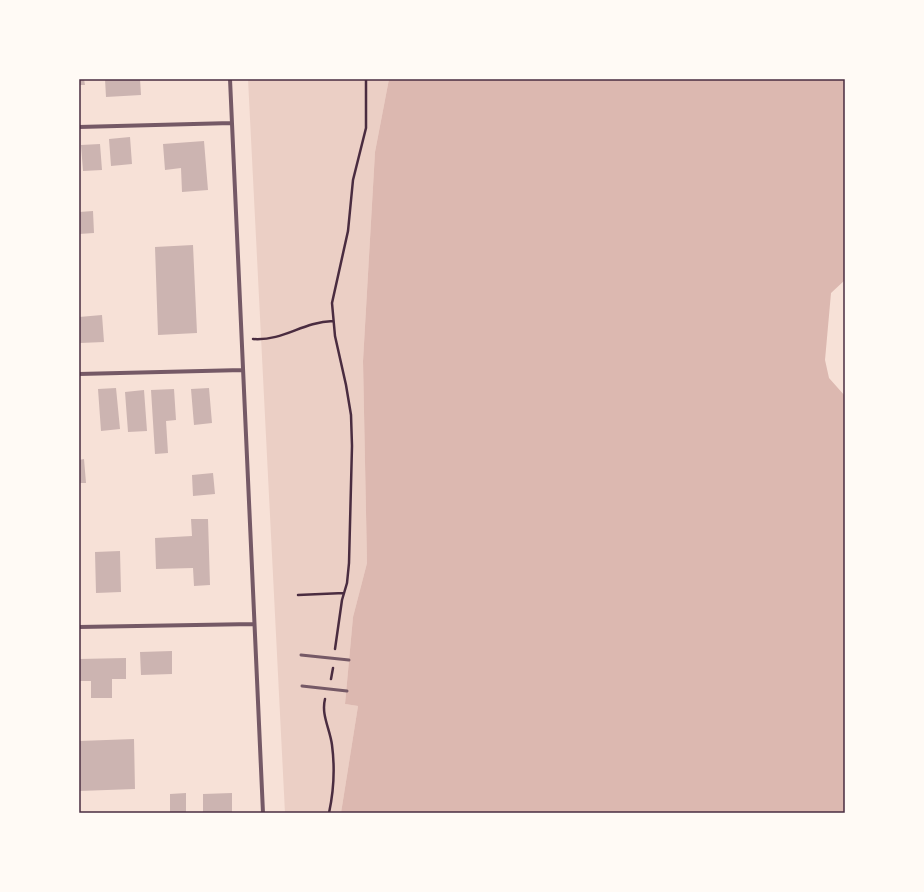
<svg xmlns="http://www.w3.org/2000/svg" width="924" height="892" font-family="Montserrat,sans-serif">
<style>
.green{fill:#ebcfc5}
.water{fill:#dcb8b0}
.building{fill:#ccb4b1}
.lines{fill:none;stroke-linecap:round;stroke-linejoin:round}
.path{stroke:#4a2c40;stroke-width:2.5}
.service{stroke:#755966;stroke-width:3}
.minor{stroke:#755966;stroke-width:4}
.neatline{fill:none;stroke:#4a2c40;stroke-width:1.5}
</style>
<rect width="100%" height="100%" fill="#f7e1d7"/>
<path class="green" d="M 248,79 L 389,79 L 375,152 L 363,361 L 367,563 L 353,617 L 345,704 L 358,706 L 341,813 L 285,813 Z"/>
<path class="water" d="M 389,79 L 845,79 L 845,280 L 831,293 L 825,360 L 829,378 L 845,396 L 845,813 L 341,813 L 358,706 L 345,704 L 353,617 L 367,563 L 363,361 L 375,152 Z"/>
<path class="building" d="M 79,79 L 84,79 L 85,85 L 79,85 Z
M 105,79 L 140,79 L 141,95 L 106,97 Z
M 130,137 L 132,164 L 111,166 L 109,139 Z
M 204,141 L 208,190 L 182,192 L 181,168 L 165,170 L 163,144 Z
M 100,144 L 102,170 L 83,171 L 81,145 Z
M 93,211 L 94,233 L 79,234 L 79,212 Z
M 193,245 L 197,333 L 158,335 L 155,247 Z
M 102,315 L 104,342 L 80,343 L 79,317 Z
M 116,388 L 120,429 L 101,431 L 98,389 Z
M 209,388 L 212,423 L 194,425 L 191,389 Z
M 174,389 L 176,420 L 166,421 L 168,453 L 155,454 L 151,390 Z
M 144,390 L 147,431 L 128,432 L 125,392 Z
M 84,459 L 86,483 L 79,483 L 79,460 Z
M 213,473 L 215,494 L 193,496 L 192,475 Z
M 191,519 L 208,519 L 210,585 L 194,586 L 193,568 L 156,569 L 155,538 L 192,536 Z
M 120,551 L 121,592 L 96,593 L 95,552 Z
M 172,651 L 172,674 L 141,675 L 140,652 Z
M 126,658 L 126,679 L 112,679 L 112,698 L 91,698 L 91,681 L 79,681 L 79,659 Z
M 134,739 L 135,789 L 79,791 L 79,741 Z
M 186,793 L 186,813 L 170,813 L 170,794 Z
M 232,793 L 232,813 L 203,813 L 203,794 Z"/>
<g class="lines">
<path class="path" d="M 253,339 C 285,341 301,322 333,321
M 298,595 L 344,593
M 335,649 L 342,600 L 347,583 L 349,563 L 352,446 L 351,415 L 346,385 L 335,336 L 332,303 L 348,231 L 353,180 L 366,128 L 366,79
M 331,679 L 333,668
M 325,699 C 321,715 330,729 332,745 C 335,768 334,790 329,813"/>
<path class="service" d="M 301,655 L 349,660
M 302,686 L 347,691"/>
<path class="minor" d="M 230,79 L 263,813
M 79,127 L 232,123
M 79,374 L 243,370
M 79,627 L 254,624"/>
</g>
<rect width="924" height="892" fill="none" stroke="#fffaf5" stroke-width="160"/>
<rect x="80" y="80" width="764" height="732" class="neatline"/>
</svg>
